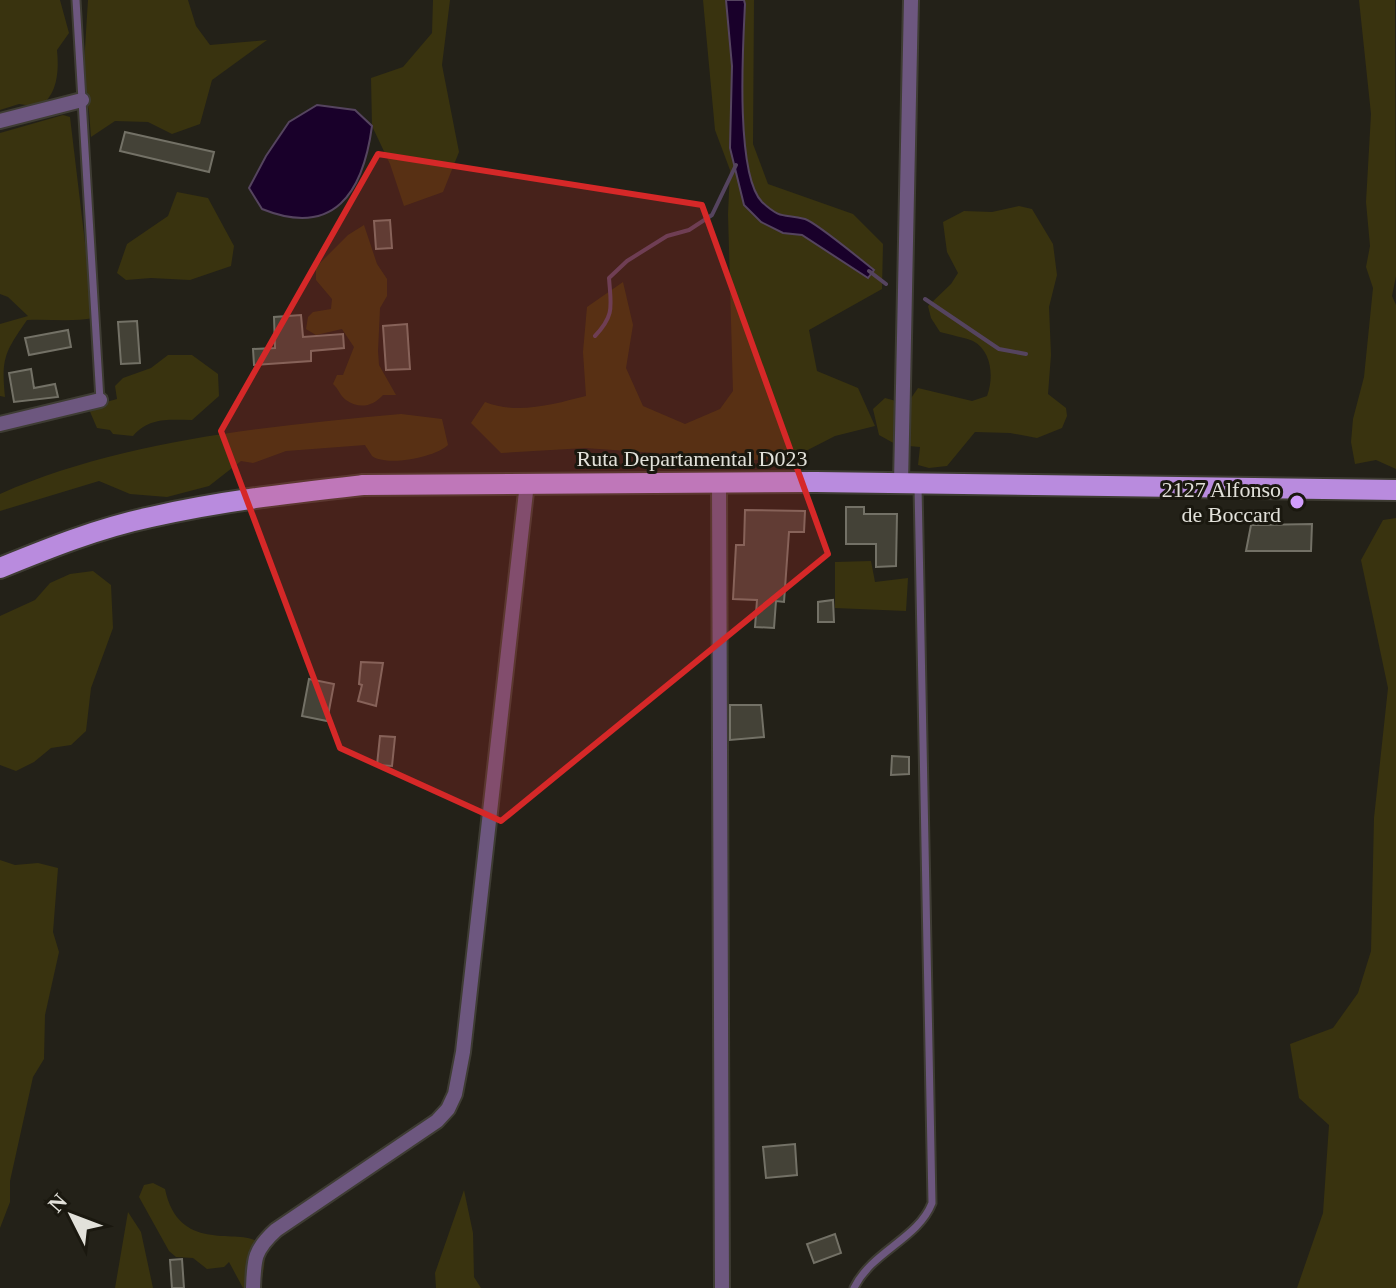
<svg xmlns="http://www.w3.org/2000/svg" width="1396" height="1288" font-family="'Times New Roman',serif">
<style>
.green{fill:#39330f}
.water{fill:#19002a;stroke:#55445f;stroke-width:2}
.lines{fill:none;stroke-linecap:round;stroke-linejoin:round}
.stream{stroke:#55445f;stroke-width:4}
.building{fill:#444237;stroke:#737166;stroke-width:2}
.lane-casing{stroke:#3e3c33;stroke-width:11}
.street-casing{stroke:#3e3c33;stroke-width:18}
.primary-casing{stroke:#3e3c33;stroke-width:24}
.lane{stroke:#6d577f;stroke-width:7}
.street{stroke:#6d577f;stroke-width:14}
.primary{stroke:#b98bde;stroke-width:20}
.marked{fill:#d62828;fill-opacity:0.2;stroke:#d62828;stroke-width:6;stroke-linejoin:round}
.poi-dot{fill:#d29dfd;stroke:#1a180f;stroke-width:3}
.labels{text-anchor:middle;stroke-width:6;stroke-linejoin:round;paint-order:stroke}
.street-label{font-size:22px;fill:#e2e1da;stroke:#1a180f}
.poi-label{font-size:22px;fill:#e2e1da;stroke:#1a180f;text-anchor:end}
</style>
<rect width="100%" height="100%" fill="#232118"/>
<path class="green" d="M 0,0 L 60,0 L 69,33 L 57,50 C 59,70 58,95 39,107 L 19,104 L 0,110 Z
M 88,0 L 188,0 L 196,26 L 210,45 L 267,40 L 212,80 L 200,124 L 172,134 L 148,122 L 115,121 L 91,137 L 89,112 L 83,80 Z
M 433,0 L 450,0 L 442,65 L 459,152 L 443,192 L 404,206 L 390,164 L 372,126 L 371,78 L 403,67 L 432,33 Z
M 703,0 L 754,0 L 753,144 L 768,184 L 853,214 L 883,244 L 882,289 L 809,330 L 817,371 L 858,388 L 875,426 L 835,436 L 798,455 L 756,460 L 585,448 L 501,453 L 471,423 L 485,402 C 518,415 554,404 586,396 L 583,352 L 587,307 L 623,282 L 633,325 L 626,368 L 643,406 L 685,424 L 720,409 L 733,391 L 728,214 L 730,170 L 715,130 Z
M 1359,0 L 1395,0 L 1396,276 L 1392,296 L 1396,305 L 1396,469 L 1376,460 L 1355,464 L 1351,442 L 1353,419 L 1364,377 L 1373,288 L 1366,267 L 1370,246 L 1366,202 L 1371,114 Z
M 63,115 L 70,117 L 94,318 C 72,322 50,319 27,320 C 5,352 1,358 5,397 L 0,396 L 0,324 L 28,316 L 8,297 L 0,294 L 0,133 Z
M 177,192 L 208,198 L 234,246 L 231,266 L 190,280 L 151,278 L 126,280 L 117,273 L 127,244 L 168,216 Z
M 1019,206 L 1032,209 L 1053,244 L 1057,275 L 1049,307 L 1051,355 L 1048,394 L 1066,408 L 1067,416 L 1062,428 L 1037,438 L 1010,433 L 975,432 L 947,466 L 929,468 L 918,465 L 920,447 L 897,445 L 879,435 L 873,409 L 885,398 L 907,404 L 918,388 L 972,401 L 987,396 C 994,378 992,351 973,341 C 963,337 950,335 940,332 L 931,318 L 928,306 L 951,284 L 958,273 L 947,252 L 943,222 L 964,211 L 992,212 Z
M 364,225 L 377,264 L 387,279 L 387,296 L 380,308 L 378,351 L 379,365 L 396,395 L 383,395 C 372,407 359,409 346,400 C 341,397 338,388 333,384 L 337,375 L 343,375 L 354,347 L 342,329 L 316,335 L 306,329 L 308,317 L 313,312 L 331,309 L 332,299 L 316,280 L 316,267 L 348,235 Z
M 168,355 L 192,355 L 218,374 L 219,396 L 192,420 C 168,420 150,417 133,436 L 113,434 L 110,430 L 97,428 L 88,407 L 117,399 L 115,386 L 123,378 L 151,368 Z
M 401,414 L 442,419 L 448,445 C 436,457 387,467 372,456 C 371,454 366,447 365,445 L 286,451 L 253,463 L 241,461 L 209,486 L 167,497 L 130,494 L 99,481 L 0,511 L 0,494 C 122,440 269,426 401,414 Z
M 1396,518 L 1396,1288 L 1297,1288 L 1323,1213 L 1329,1125 L 1299,1098 L 1290,1044 L 1333,1028 L 1358,993 L 1371,951 L 1374,818 L 1388,688 L 1361,560 L 1383,520 Z
M 871,561 L 875,582 L 908,578 L 906,611 L 835,608 L 835,562 Z
M 93,571 L 111,585 L 113,628 L 91,688 L 86,731 L 71,745 L 51,748 L 34,762 L 16,771 L 0,765 L 0,616 L 35,600 L 50,583 L 70,574 Z
M 0,860 L 15,865 L 38,863 L 58,868 L 53,932 L 59,952 L 45,1015 L 44,1059 L 33,1077 L 10,1181 L 10,1202 L 0,1228 Z
M 153,1183 L 165,1189 C 181,1266 260,1215 264,1254 C 266,1264 262,1276 261,1286 L 243,1288 L 229,1262 L 224,1267 L 207,1269 L 193,1258 L 176,1257 L 169,1251 L 139,1197 L 144,1185 Z
M 464,1190 L 473,1233 L 474,1277 L 481,1288 L 436,1288 L 435,1273 Z
M 128,1212 L 141,1232 L 153,1288 L 115,1288 Z"/>
<path class="water" d="M 726,0 L 744,0 L 745,4 C 743,44 735,174 762,202 C 782,221 785,213 805,219 C 817,223 861,260 874,270 L 868,278 L 802,235 L 783,233 L 761,222 L 744,205 L 730,148 L 732,66 Z
M 317,105 L 355,110 L 372,126 C 363,193 334,238 262,209 L 249,188 L 266,156 L 289,122 Z"/>
<g class="lines">
<path class="stream" d="M 869,271 L 886,284
M 925,299 L 999,349 L 1026,354
M 595,336 C 615,315 611,306 609,278 L 627,261 L 667,236 L 689,230 L 712,215 L 736,165"/>
</g>
<path class="building" d="M 125,132 L 214,152 L 209,172 L 120,151 Z
M 390,220 L 392,248 L 376,249 L 374,221 Z
M 301,315 L 303,337 L 343,334 L 344,348 L 311,351 L 311,361 L 254,365 L 253,349 L 275,348 L 274,317 Z
M 137,321 L 140,363 L 121,364 L 118,322 Z
M 407,324 L 410,369 L 386,370 L 383,326 Z
M 68,330 L 71,347 L 29,355 L 25,338 Z
M 31,369 L 34,388 L 55,384 L 58,397 L 14,402 L 9,373 Z
M 846,507 L 864,507 L 864,514 L 897,514 L 896,566 L 876,567 L 876,544 L 846,544 Z
M 745,510 L 805,511 L 804,532 L 789,532 L 784,602 L 776,601 L 774,628 L 755,627 L 757,600 L 733,599 L 736,545 L 744,545 Z
M 1312,524 L 1311,551 L 1246,551 L 1251,525 Z
M 833,600 L 834,622 L 818,622 L 818,602 Z
M 361,662 L 383,663 L 376,706 L 358,701 L 362,685 L 359,684 Z
M 309,679 L 334,684 L 327,721 L 302,716 Z
M 730,705 L 761,705 L 764,737 L 730,740 Z
M 380,736 L 395,737 L 392,766 L 377,765 Z
M 892,756 L 909,757 L 909,774 L 891,775 Z
M 795,1144 L 797,1175 L 766,1178 L 763,1147 Z
M 835,1234 L 841,1253 L 814,1263 L 807,1244 Z
M 182,1259 L 184,1288 L 172,1288 L 170,1260 Z"/>
<g class="lines">
<defs>
<path id="lane" d="M 76,0 L 100,400
M 854,1288 C 872,1251 918,1239 932,1203 L 918,486"/>
<path id="street" d="M 0,121 L 82,100
M 0,424 L 100,400
M 719,481 L 722,1288
M 901,483 L 911,0
M 253,1288 C 254,1259 254,1250 276,1230 L 437,1121 L 448,1109 L 455,1094 L 463,1052 L 527,483"/>
<path id="primary" d="M 0,568 C 49,548 99,528 151,517 C 220,501 292,493 363,485 L 816,482 L 1396,490"/>
</defs>
<use href="#lane" class="lane-casing"/>
<use href="#street" class="street-casing"/>
<use href="#primary" class="primary-casing"/>
<use href="#lane" class="lane"/>
<use href="#street" class="street"/>
<use href="#primary" class="primary"/>
</g>
<path class="marked" d="M 378,154 L 702,205 L 828,554 L 501,821 L 340,748 L 221,431 Z"/>
<circle class="poi-dot" cx="1297" cy="502" r="8"/>
<g class="labels">
<g class="street-label">
<text x="692" y="466">Ruta Departamental D023</text>
</g>
<g class="poi-label">
<text x="1281" y="497">2127 Alfonso<tspan x="1281" dy="25">de Boccard</tspan></text>
</g>
</g>
<g transform="translate(72 1216) rotate(312)" stroke="#1a180f" stroke-width="6" paint-order="stroke">
<path d="M0-6L14 30L0 20L-14 30Z" fill="#e2e1da"/>
<text y="-12" font-size="22" font-weight="bold" text-anchor="middle" fill="#e2e1da">N</text>
</g>
</svg>
